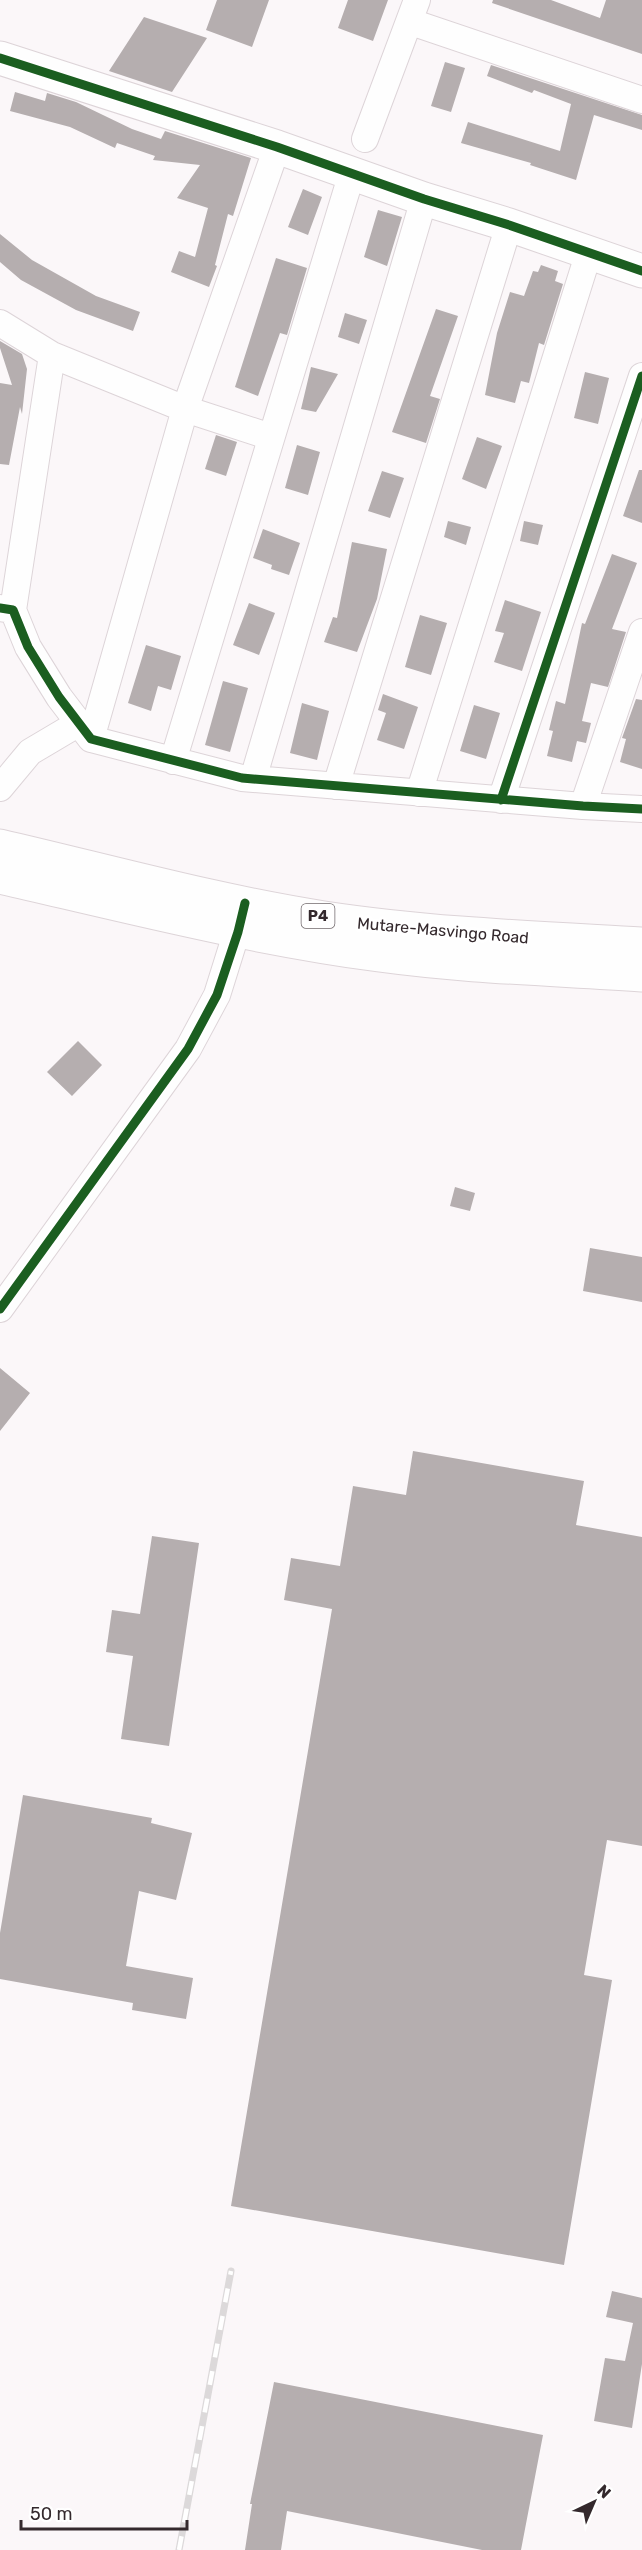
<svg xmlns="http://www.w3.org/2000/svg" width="642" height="2550" font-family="Rubik,sans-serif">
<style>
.building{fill:#b5aeaf}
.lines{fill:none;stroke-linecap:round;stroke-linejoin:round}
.minor-casing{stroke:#ddd4d8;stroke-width:28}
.tertiary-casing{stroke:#ddd4d8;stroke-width:35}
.trunk-casing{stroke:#ddd4d8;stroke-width:35}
.minor{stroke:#fefefe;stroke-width:26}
.tertiary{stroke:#fefefe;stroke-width:33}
.trunk{stroke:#fefefe;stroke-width:33}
.rail-casing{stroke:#dcd9da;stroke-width:7}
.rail{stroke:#fff;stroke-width:4.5;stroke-dasharray:14;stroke-linecap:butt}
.cycleway-casing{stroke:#fff;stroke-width:13}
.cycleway{stroke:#1b5e20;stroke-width:9}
.labels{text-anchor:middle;stroke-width:6;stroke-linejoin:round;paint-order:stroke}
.shield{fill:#fff;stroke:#71696c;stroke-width:1.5}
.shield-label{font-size:15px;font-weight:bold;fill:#34292d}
.street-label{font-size:16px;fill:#34292d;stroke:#fff}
</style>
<rect width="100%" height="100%" fill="#fbf7f9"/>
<path class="building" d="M 217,0 L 269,0 L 252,47 L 206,30 Z
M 348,0 L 388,0 L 373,41 L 338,28 Z
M 493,0 L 551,0 L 600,18 L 606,0 L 642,0 L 642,54 L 492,3 Z
M 144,17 L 207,38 L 172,92 L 109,71 Z
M 445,62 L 465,68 L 451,112 L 431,106 Z
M 491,65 L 642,115 L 642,130 L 594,115 L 576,180 L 530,165 L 531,163 L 461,143 L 468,122 L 560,151 L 571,104 L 534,90 L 532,93 L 487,76 Z
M 15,92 L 45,101 L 47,93 L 76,102 L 132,129 L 161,139 L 165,131 L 251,158 L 233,216 L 228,214 L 215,265 L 217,266 L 209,287 L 171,272 L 179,251 L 195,257 L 208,208 L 177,198 L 200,165 L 153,160 L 155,156 L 117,143 L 115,148 L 70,127 L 10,111 Z
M 303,189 L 322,197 L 308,235 L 288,227 Z
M 378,210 L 402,217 L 387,266 L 364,257 Z
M 0,234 L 32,260 L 96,296 L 140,312 L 133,331 L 76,310 L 21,280 L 0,262 Z
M 276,258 L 307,268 L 287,335 L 280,333 L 258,396 L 235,387 Z
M 541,265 L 558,271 L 555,281 L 563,284 L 544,345 L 539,343 L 529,383 L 521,381 L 515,403 L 485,395 L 497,333 L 510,292 L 524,296 L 533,271 L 538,272 Z
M 436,309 L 458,316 L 430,396 L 440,399 L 426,443 L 392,432 Z
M 345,313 L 367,320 L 359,344 L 338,337 Z
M 0,341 L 22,354 L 27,369 L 22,414 L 20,407 L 9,465 L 0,464 L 0,383 L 12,385 L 0,348 Z
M 311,367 L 338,374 L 316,412 L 301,409 Z
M 585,372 L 609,378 L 598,424 L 574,418 Z
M 216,435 L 237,442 L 226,476 L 205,469 Z
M 477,437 L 502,446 L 486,489 L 462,479 Z
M 297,445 L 320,452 L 308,495 L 285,488 Z
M 639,470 L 642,470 L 642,523 L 623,516 Z
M 382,471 L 404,478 L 390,518 L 368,511 Z
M 448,521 L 471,527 L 466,545 L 444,537 Z
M 524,521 L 543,525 L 538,545 L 520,541 Z
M 263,529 L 300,543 L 289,575 L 271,569 L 272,565 L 253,558 Z
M 352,542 L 387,549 L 377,599 L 357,652 L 324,642 L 333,617 L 337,618 Z
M 612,554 L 637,563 L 612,629 L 626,632 L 608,687 L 591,683 L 582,721 L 591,723 L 586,743 L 577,741 L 572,762 L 547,756 L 553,731 L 549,730 L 556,701 L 565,704 L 582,623 L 585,624 Z
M 505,600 L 541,612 L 522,671 L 494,662 L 504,633 L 495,631 Z
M 249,603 L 275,613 L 259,655 L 233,645 Z
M 420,615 L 447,623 L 431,675 L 405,667 Z
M 146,645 L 181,656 L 171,690 L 158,686 L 151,711 L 128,703 Z
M 223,681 L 248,688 L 230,752 L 205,745 Z
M 383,694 L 418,707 L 404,749 L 377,740 L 386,713 L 378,710 Z
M 636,699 L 642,700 L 642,769 L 620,762 L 626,739 L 622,738 Z
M 302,703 L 329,711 L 317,760 L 290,753 Z
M 474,705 L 500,713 L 486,759 L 460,751 Z
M 78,1041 L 102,1065 L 72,1096 L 47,1072 Z
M 455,1187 L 475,1193 L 470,1211 L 450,1206 Z
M 590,1248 L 642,1257 L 642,1302 L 583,1291 Z
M 0,1368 L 30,1393 L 0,1431 Z
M 413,1451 L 584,1481 L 576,1525 L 642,1537 L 642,1846 L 607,1840 L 584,1975 L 612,1980 L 564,2265 L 231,2206 L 332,1609 L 284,1600 L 291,1558 L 340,1566 L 353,1486 L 406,1495 Z
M 152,1536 L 199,1543 L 169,1746 L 121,1739 L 133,1656 L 106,1652 L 112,1610 L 140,1614 Z
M 23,1795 L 152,1818 L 151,1823 L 192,1833 L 176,1900 L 139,1891 L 126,1966 L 193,1978 L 186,2019 L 132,2010 L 133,2003 L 0,1979 L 0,1933 Z
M 612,2291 L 642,2298 L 642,2364 L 632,2428 L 594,2421 L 605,2358 L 625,2361 L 633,2323 L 606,2317 Z
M 274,2382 L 543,2435 L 521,2550 L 482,2550 L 287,2511 L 281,2550 L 245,2550 L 252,2504 L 250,2504 Z"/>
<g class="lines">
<defs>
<path id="minor" d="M 411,22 L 642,100
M 365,139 L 417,0
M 0,323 L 52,355 L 185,409 L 271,437
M 0,608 L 13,610 L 28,647 L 59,697 L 91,739 L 242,778 L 583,806 L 642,809
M 13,610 L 52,355
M 91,739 L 185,409 L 277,147
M 173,761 L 352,173
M 253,779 L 424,199
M 336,786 L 509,225
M 0,788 L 30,752 L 79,723
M 419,793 L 589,252
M 501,800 L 642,376
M 583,806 L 642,632
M 0,1309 L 188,1049 L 217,995 L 242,915"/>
<path id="tertiary" d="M 0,58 L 277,147 L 424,199 L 509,225 L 642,271"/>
<path id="trunk" d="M 0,846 C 108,871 215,901 324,918 C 430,934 536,938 642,944
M 0,877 C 126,906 251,938 379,955 C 466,967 554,969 642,975"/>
</defs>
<use href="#minor" class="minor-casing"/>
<use href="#tertiary" class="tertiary-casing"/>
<use href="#trunk" class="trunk-casing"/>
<use href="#minor" class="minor"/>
<use href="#tertiary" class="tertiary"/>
<use href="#trunk" class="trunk"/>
<defs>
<path id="rail" d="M 179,2550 L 231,2271"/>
</defs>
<use href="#rail" class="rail-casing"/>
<use href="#rail" class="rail"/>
<defs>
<path id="cycleway" d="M 0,58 L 277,147 L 424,199 L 509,225 L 642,271
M 0,608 L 13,610 L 28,647 L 59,697 L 91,739 L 242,778 L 583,806 L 642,809
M 501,800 L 642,376
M 0,1309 L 188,1049 L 217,995 L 238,932 L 245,903"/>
</defs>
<use href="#cycleway" class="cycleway-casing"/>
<use href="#cycleway" class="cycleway"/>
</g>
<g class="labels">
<rect class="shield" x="301.5" y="904" width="33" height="24" rx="4.5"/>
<g class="shield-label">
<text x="318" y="921">P4</text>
</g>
<g class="street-label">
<text transform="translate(443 930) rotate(5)" y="6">Mutare-Masvingo Road</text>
</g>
</g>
<g transform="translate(594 2502) rotate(44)" stroke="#ffffff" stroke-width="4.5" paint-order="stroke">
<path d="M0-4.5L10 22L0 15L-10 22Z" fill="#34292d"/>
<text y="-9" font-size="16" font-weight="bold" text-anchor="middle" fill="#34292d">N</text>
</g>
<path d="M21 2520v9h166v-9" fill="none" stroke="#34292d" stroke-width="3"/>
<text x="30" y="2520" font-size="18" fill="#34292d" stroke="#ffffff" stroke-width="4.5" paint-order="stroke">50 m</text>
</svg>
